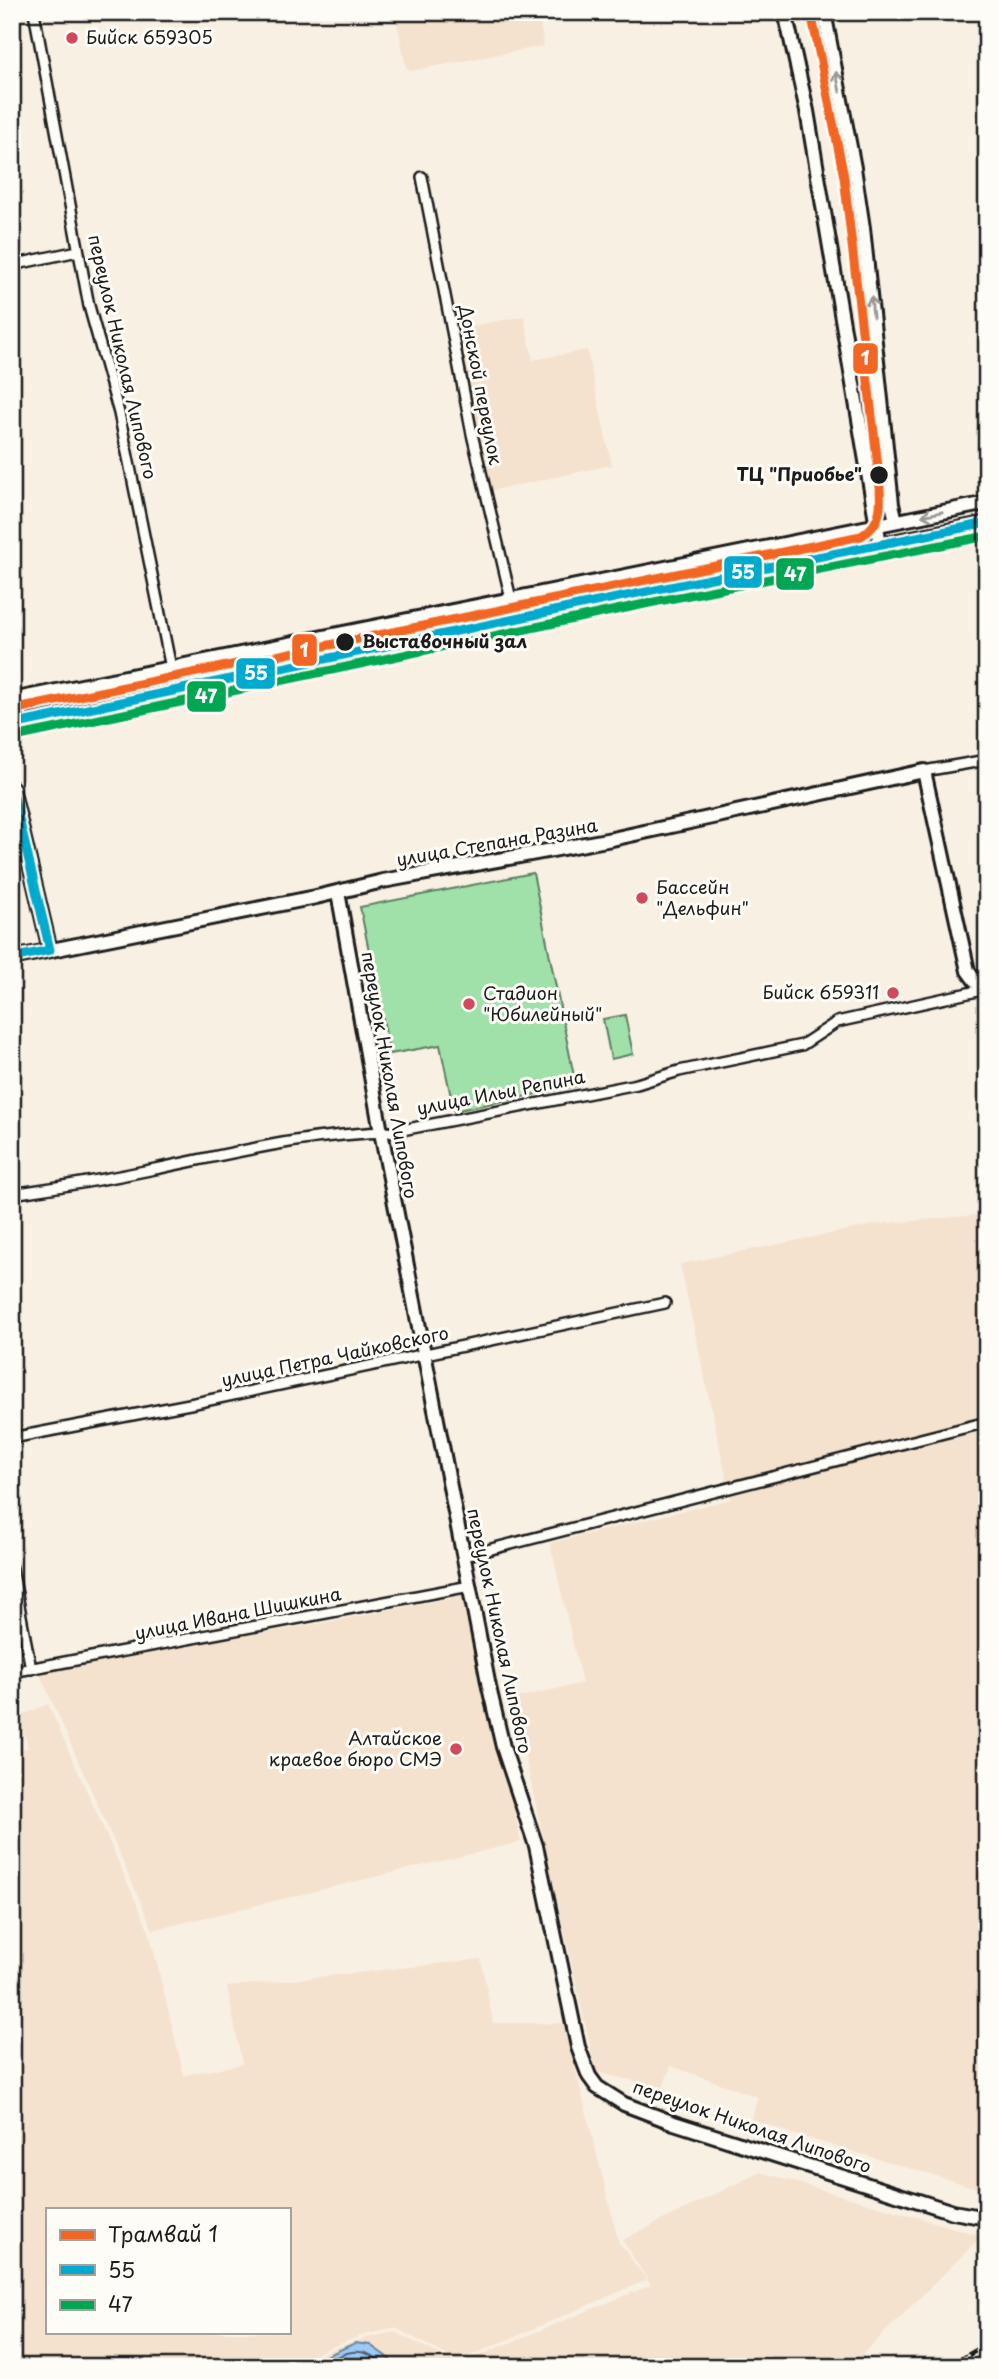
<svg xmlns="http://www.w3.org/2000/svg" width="999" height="2379" font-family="'Playpen Sans',sans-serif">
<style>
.built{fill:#f4e2ce;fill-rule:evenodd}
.green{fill:#a0e1aa;stroke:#5e7e63;stroke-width:2}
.water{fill:#9dc9f7;stroke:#69849f;stroke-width:2}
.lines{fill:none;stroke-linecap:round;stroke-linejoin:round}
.shore{stroke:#506174;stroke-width:2}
.street-casing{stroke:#1c1c1c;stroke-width:14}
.secondary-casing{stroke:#1c1c1c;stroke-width:18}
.street{stroke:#fdfcf7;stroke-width:9}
.secondary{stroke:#fdfcf7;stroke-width:12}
.tram{stroke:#1c1c1c;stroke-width:2}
.rail-casing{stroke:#1c1c1c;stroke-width:5}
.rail{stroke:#fdfcf7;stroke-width:2.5;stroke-dasharray:8;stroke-linecap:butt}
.bus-1-casing{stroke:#fdfcf7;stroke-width:14}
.bus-2-casing{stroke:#fdfcf7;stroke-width:14}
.bus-1{stroke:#00a9ce;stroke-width:9}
.bus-2{stroke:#00a651;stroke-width:9}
.tram-1-casing{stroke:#fdfcf7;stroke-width:14}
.tram-1{stroke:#f26522;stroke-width:9}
.oneway{stroke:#989794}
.poi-dot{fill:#d1495b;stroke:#fdfcf7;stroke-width:2.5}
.stop-dot{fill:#1c1c1c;stroke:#fdfcf7;stroke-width:2.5}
.labels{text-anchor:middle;stroke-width:6;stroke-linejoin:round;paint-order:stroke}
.poi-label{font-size:18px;fill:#1c1c1c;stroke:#fdfcf7;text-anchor:start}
.street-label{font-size:18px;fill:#1c1c1c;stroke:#fdfcf7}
.stop-label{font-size:18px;font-weight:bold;fill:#1c1c1c;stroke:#fdfcf7;text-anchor:end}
.line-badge{stroke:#fdfcf7;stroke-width:2.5}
.badge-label{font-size:19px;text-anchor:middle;font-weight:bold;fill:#fff}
</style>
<rect width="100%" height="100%" fill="#f9f0e4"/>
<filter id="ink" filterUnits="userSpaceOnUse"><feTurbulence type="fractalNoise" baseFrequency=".0143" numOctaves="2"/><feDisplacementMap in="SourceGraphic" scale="14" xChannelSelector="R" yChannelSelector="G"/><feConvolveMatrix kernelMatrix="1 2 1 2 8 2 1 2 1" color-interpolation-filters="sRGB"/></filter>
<g filter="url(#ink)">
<path class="built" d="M 395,12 L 538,12 L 544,46 L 410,71 L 406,67 Z
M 524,316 L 533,360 L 587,350 L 612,465 L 491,491 L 455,329 Z
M 987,1214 L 987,2191 L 793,2134 L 751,2119 L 758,2097 L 671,2066 L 663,2088 L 596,2072 L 512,1699 L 582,1683 L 550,1543 L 731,1499 L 680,1264 L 878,1224 Z
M 466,1595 L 521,1842 L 153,1930 L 38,1670 L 322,1623 Z
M 48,1704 L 149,1931 L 184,2075 L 242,2064 L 227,1987 L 481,1959 L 493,2023 L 564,2023 L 619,2243 L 647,2280 L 458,2361 L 395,2328 L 364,2335 L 328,2348 L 291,2367 L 154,2367 L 147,2362 L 135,2367 L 12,2367 L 12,1754 L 28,1747 L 19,1716 ZM 289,2209 L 289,2332 L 47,2332 L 47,2209 Z
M 760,2172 L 982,2236 L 850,2367 L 298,2367 L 329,2350 L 365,2338 L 395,2332 L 458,2364 L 651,2285 L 622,2240 Z"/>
<path class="green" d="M 533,873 L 576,1086 L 454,1111 L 440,1045 L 390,1054 L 360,907 Z
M 625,1015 L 633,1054 L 611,1059 L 603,1019 Z"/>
<path class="water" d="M 355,2343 L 370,2345 L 390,2359 L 387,2367 L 302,2367 Z"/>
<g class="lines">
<path class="shore" d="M 317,2367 C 341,2355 356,2343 380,2361 L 381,2367"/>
<defs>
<path id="street" d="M 34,12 L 89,306 L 119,413 L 171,668
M 422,177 L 472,434 L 511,599
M 12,265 L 78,251
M 924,771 L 987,760
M 12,1194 C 60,1187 107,1179 155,1169 C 233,1153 312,1133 392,1132 L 637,1084 L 679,1071 L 802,1045 L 837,1022 L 982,990
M 12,1438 L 200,1402 L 665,1303
M 464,1556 L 987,1422
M 12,1568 L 31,1669
M 12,1672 L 470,1586"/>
<path id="secondary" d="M 785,12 L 807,111 L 880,544
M 824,12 L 854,168 L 863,228 L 892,504 L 896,521
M 12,700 L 987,503
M 12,725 L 652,590 L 987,523
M 12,788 L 50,950
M 338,892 L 381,1132 L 489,1687 L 503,1747 L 536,1846 L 578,2047 L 589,2076 L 597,2087 L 624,2104 L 674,2123 L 953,2212 L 987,2218
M 12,958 L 316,897 L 383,881 L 612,839 L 924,771 L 968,971 L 982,990 L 987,992"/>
</defs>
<use href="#street" class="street-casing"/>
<use href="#secondary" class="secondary-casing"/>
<use href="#street" class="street"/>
<use href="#secondary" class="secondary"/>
<path class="tram" d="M 12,715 L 862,541 C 885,531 885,513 886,490 L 850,178 L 817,12"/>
<defs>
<path id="rail" d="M 948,2367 L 987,2344"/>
</defs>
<use href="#rail" class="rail-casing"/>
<use href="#rail" class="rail"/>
<defs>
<path id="bus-1" d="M 12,725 L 652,590 L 987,523
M 12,789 L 50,950 L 12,958"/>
<path id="bus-2" d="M 15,737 L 654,602 L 987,536"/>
</defs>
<use href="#bus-1" class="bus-1-casing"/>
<use href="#bus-2" class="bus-2-casing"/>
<use href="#bus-1" class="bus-1"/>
<use href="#bus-2" class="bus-2"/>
<defs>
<path id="tram-1" d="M 12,710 L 861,536 C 885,523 881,499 879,475 L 844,177 L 811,12"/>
</defs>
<use href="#tram-1" class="tram-1-casing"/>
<use href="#tram-1" class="tram-1"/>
</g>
<defs><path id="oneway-shaft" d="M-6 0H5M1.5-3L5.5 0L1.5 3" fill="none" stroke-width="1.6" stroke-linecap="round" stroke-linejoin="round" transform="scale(1.75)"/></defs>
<g class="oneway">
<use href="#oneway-shaft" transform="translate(838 82) rotate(-101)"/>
<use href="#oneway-shaft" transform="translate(872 307) rotate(-96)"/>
<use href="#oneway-shaft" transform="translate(932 514) rotate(169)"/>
</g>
</g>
<g class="poi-dot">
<circle cx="72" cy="38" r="7"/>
<circle cx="642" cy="898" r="7"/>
<circle cx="893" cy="993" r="7"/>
<circle cx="469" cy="1004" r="7"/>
<circle cx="456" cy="1749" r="7"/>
</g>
<g class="stop-dot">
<circle cx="879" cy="475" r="10"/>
<circle cx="345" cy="642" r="10"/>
</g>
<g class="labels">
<g class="poi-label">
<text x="86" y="44">Бийск 659305</text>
<text x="656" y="894">Бассейн<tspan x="656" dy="21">"Дельфин"</tspan></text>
<text x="879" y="999" text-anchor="end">Бийск 659311</text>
<text x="483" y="1000">Стадион<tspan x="483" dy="21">"Юбилейный"</tspan></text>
<text x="442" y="1745" text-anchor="end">Алтайское<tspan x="442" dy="21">краевое бюро СМЭ</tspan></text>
</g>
<g class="street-label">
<text transform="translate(122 357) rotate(77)" y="6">переулок Николая Липового</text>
<text transform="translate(480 385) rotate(79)" y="6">Донской переулок</text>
<text transform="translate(497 843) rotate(-10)" y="6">улица Степана Разина</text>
<text transform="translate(389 1075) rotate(80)" y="6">переулок Николая Липового</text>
<text transform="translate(501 1093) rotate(-11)" y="6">улица Ильи Репина</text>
<text transform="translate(335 1357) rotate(-12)" y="6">улица Петра Чайковского</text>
<text transform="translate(238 1614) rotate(-11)" y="6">улица Ивана Шишкина</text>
<text transform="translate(499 1631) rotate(78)" y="6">переулок Николая Липового</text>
<text transform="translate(752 2127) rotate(19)" y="6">переулок Николая Липового</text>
</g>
<g class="stop-label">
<text x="862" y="481">ТЦ "Приобье"</text>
<text x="362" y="648" text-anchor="start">Выставочный зал</text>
</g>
</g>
<g class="line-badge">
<rect x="852" y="342" width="27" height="33" rx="7" fill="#f26522"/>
<rect x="723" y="555" width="40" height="34" rx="7" fill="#00a9ce"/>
<rect x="775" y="557" width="40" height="34" rx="7" fill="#00a651"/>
<rect x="291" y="633" width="27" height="34" rx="7" fill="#f26522"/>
<rect x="235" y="657" width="41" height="33" rx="7" fill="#00a9ce"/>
<rect x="186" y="680" width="41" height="33" rx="7" fill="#00a651"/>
</g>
<g class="badge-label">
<text x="865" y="365">1</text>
<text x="743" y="579">55</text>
<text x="795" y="581">47</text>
<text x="304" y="657">1</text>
<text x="256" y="680">55</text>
<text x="206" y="703">47</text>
</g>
<rect width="999" height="2379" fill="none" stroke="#fdfcf7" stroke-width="42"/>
<rect x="21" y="21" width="957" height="2337" fill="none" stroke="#1c1c1c" stroke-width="2.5" filter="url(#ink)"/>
<rect x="46" y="2208" width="245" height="126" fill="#fdfcf7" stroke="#a3a29f" stroke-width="2"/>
<rect x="60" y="2230" width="35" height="10" fill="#f26522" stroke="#a3a29f" stroke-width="2"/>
<text x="108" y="2242" font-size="21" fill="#1c1c1c">Трамвай 1</text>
<rect x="60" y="2265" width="35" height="10" fill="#00a9ce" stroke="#a3a29f" stroke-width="2"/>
<text x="108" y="2278" font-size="21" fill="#1c1c1c">55</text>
<rect x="60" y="2300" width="35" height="10" fill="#00a651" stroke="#a3a29f" stroke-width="2"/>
<text x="108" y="2312" font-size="21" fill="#1c1c1c">47</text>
</svg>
